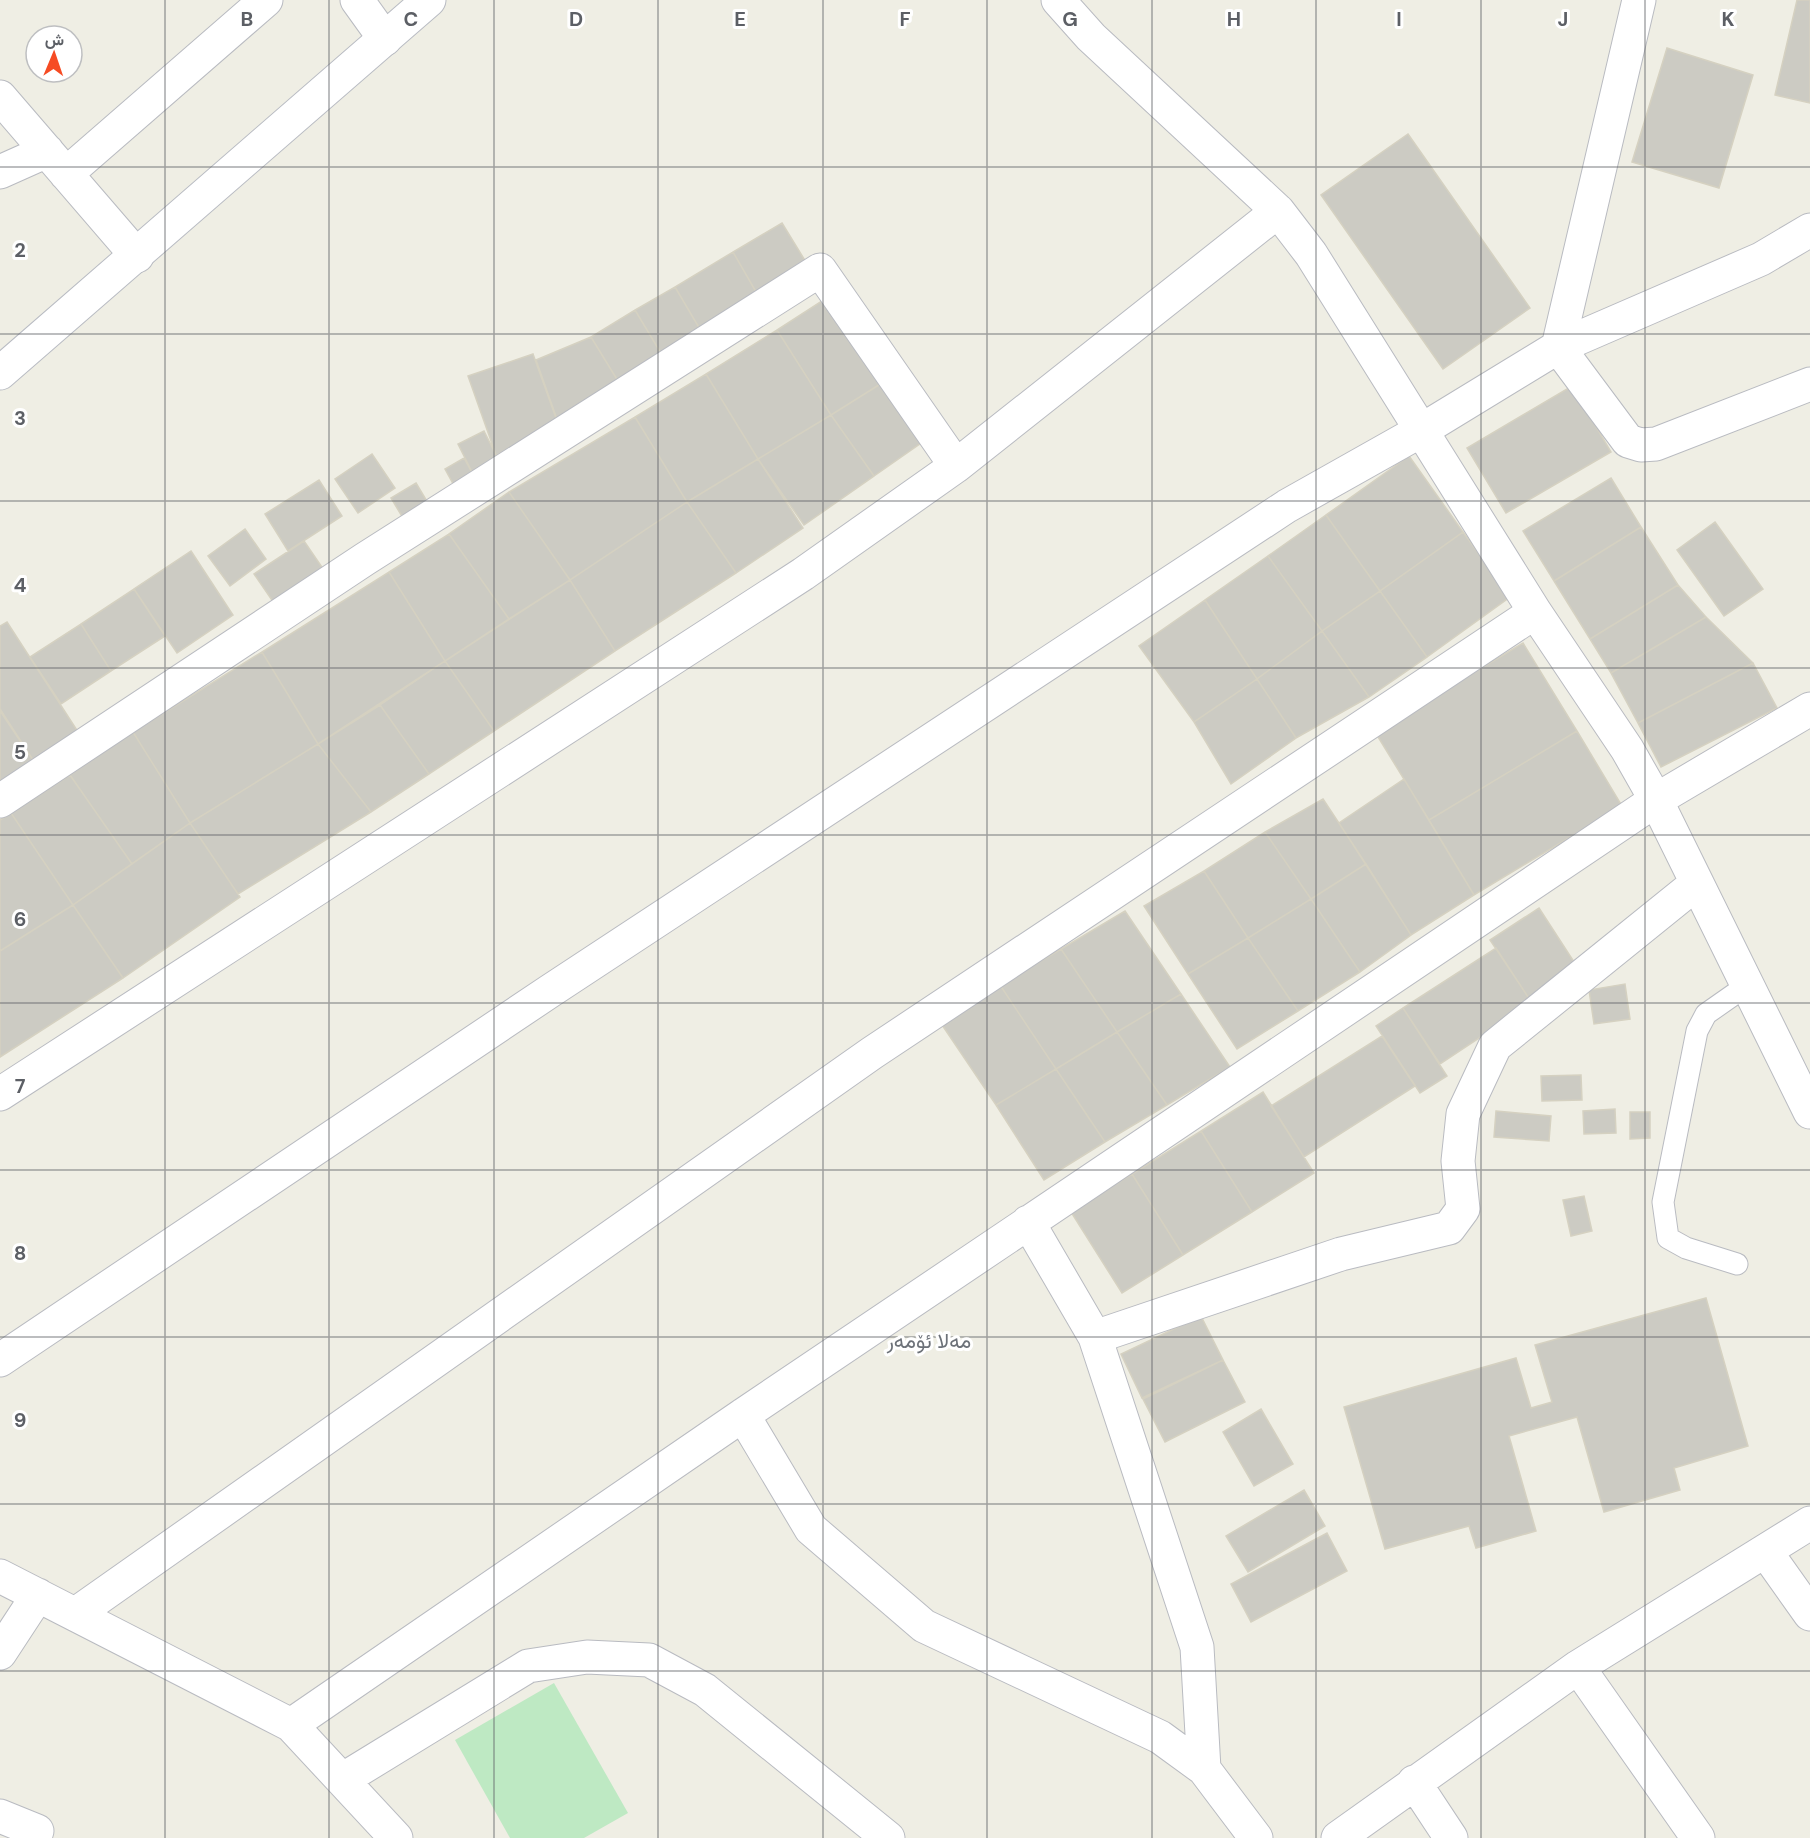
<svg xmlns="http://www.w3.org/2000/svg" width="1810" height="1838" font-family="'DM Sans',Vazirmatn,sans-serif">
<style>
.green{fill:#bee9c3}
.building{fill:#cccbc3;stroke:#d5d1c1;stroke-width:1.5}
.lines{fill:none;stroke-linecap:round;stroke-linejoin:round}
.lane-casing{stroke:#b9bbc1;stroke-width:23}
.street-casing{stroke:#b9bbc1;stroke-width:35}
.secondary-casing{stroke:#b9bcc3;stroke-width:35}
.lane{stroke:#fff;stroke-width:21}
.street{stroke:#fff;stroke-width:33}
.secondary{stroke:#fff;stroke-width:33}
.grid{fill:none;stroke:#5c5f65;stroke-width:1.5;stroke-opacity:0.55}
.labels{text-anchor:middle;stroke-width:6;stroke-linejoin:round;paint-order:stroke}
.quarter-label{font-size:21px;fill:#6c7178;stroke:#fff}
.grid-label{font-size:20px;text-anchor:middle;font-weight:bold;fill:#5c5f65;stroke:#fff;stroke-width:6;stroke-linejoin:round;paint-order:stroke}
</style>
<rect width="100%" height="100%" fill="#efeee4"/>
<path class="green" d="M 554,1683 L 628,1813 L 584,1838 L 510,1838 L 455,1740 Z"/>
<path class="building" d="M 1797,0 L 1810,0 L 1810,103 L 1775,95 Z
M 1667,48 L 1753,75 L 1719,188 L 1632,162 Z
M 1408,134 L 1530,308 L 1443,369 L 1321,195 Z
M 782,223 L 809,267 L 759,297 L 733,252 Z
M 733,252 L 759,297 L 701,331 L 675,287 Z
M 675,287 L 701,331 L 662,355 L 635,310 Z
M 828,297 L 882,383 L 831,415 L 777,330 Z
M 635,310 L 662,355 L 618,381 L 591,337 Z
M 777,330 L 831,415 L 758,459 L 706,374 Z
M 591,337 L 618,381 L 558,422 L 536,360 Z
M 533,354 L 561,432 L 496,455 L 468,376 Z
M 706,374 L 758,459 L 687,502 L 635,417 Z
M 882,383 L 924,441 L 874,476 L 831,415 Z
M 1572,386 L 1611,452 L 1506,513 L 1467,448 Z
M 831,415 L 874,476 L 804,525 L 758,459 Z
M 635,417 L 687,502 L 570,580 L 509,492 Z
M 484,431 L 502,467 L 476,480 L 458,444 Z
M 372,454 L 395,488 L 358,513 L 335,479 Z
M 1409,456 L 1463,532 L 1380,591 L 1326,515 Z
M 464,458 L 476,480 L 457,491 L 445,469 Z
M 758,459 L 803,528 L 736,573 L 687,502 Z
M 1611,478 L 1641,527 L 1554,581 L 1523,531 Z
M 319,480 L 342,516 L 288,551 L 265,514 Z
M 416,483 L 431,508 L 406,523 L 391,498 Z
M 509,492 L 570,580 L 509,619 L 449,534 Z
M 687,502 L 736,573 L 615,651 L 570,580 Z
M 1326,515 L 1380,591 L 1322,631 L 1268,556 Z
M 1715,522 L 1763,589 L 1724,616 L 1677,550 Z
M 1641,527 L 1678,585 L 1590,639 L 1554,581 Z
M 245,529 L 266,559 L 230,586 L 208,556 Z
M 1463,532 L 1510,597 L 1427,657 L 1380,591 Z
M 449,534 L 509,619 L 445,661 L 389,572 Z
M 304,541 L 326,573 L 276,606 L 254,574 Z
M 191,551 L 233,615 L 177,653 L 134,589 Z
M 1268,556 L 1322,631 L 1257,679 L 1205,600 Z
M 389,572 L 445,661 L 318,744 L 262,652 Z
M 570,580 L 615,651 L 494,731 L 445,661 Z
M 1678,585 L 1706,617 L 1611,673 L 1590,639 Z
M 134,589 L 165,636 L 111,671 L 81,624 Z
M 1380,591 L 1427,657 L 1369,697 L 1322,631 Z
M 1205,600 L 1257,679 L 1194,722 L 1139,646 Z
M 1706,617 L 1753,663 L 1638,723 L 1611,673 Z
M 7,622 L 82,738 L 37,766 L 0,709 L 0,626 Z
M 81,624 L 111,671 L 61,704 L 30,657 Z
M 1322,631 L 1369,697 L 1296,738 L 1257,679 Z
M 1523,643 L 1577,731 L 1429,820 L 1375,732 Z
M 262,652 L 318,744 L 190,823 L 133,732 Z
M 445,661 L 494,731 L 429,774 L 380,705 Z
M 1753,663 L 1777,708 L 1661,767 L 1638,723 Z
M 1257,679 L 1296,738 L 1231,784 L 1194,722 Z
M 380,705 L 429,774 L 371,812 L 318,744 Z
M 0,711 L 37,766 L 0,790 Z
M 1577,731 L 1622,806 L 1474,895 L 1429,820 Z
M 133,732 L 190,823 L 132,864 L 70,775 Z
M 318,744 L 371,812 L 238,894 L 190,823 Z
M 70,775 L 132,864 L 73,905 L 11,813 Z
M 1404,779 L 1474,895 L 1411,935 L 1339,823 Z
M 1323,799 L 1366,864 L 1311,899 L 1265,832 Z
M 11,813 L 73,905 L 0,951 L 0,820 Z
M 190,823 L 240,897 L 123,978 L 73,905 Z
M 1265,832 L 1311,899 L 1248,938 L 1204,871 Z
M 1366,864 L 1411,935 L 1360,972 L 1311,899 Z
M 1204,871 L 1248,938 L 1188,974 L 1144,906 Z
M 1311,899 L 1360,972 L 1298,1011 L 1248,938 Z
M 73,905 L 123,978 L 0,1057 L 0,951 Z
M 1539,908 L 1578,968 L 1530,1000 L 1490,940 Z
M 1125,911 L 1181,994 L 1117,1032 L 1061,949 Z
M 1248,938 L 1298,1011 L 1237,1049 L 1188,974 Z
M 1496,948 L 1532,1003 L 1440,1064 L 1403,1008 Z
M 1061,949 L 1117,1032 L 1056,1069 L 1000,985 Z
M 1625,984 L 1630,1019 L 1594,1024 L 1589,990 Z
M 1000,985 L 1056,1069 L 996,1105 L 940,1022 Z
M 1181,994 L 1230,1067 L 1167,1105 L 1117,1032 Z
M 1403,1008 L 1447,1076 L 1420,1093 L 1376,1026 Z
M 1117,1032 L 1167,1105 L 1105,1142 L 1056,1069 Z
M 1382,1036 L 1415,1086 L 1304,1157 L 1271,1106 Z
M 1056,1069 L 1105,1142 L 1044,1180 L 996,1105 Z
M 1581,1075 L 1582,1100 L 1542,1101 L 1541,1076 Z
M 1263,1092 L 1314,1173 L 1252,1212 L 1201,1131 Z
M 1615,1109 L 1616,1133 L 1584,1134 L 1583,1111 Z
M 1496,1111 L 1551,1116 L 1549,1141 L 1494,1137 Z
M 1630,1112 L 1650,1112 L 1650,1138 L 1630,1139 Z
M 1201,1131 L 1252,1212 L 1183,1255 L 1132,1174 Z
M 1132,1174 L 1183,1255 L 1122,1293 L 1071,1212 Z
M 1584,1196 L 1592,1231 L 1571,1236 L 1563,1200 Z
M 1706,1298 L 1748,1446 L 1674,1468 L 1680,1490 L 1604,1512 L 1577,1417 L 1509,1436 L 1536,1531 L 1476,1548 L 1469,1526 L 1385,1549 L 1344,1407 L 1516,1358 L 1531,1408 L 1552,1402 L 1535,1345 Z
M 1201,1316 L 1223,1360 L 1142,1398 L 1121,1354 Z
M 1223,1360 L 1245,1402 L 1165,1442 L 1143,1399 Z
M 1261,1409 L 1293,1464 L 1254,1486 L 1223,1432 Z
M 1304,1490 L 1325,1526 L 1248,1572 L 1226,1536 Z
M 1327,1533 L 1347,1571 L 1251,1622 L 1231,1584 Z"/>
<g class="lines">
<defs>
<path id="lane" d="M 1737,1264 L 1686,1248 L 1668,1238 L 1663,1202 L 1697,1031 L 1706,1014 L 1746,986"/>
<path id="street" d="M 357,0 L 385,39
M 1058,0 L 1091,37 L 1278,211 L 1311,254 L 1535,612 L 1627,749 L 1656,800 L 1810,1112
M 1639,0 L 1558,347 L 1628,441 L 1641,445 L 1656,444 L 1810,384
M 0,97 L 137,256
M 0,172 L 47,151
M 66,174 L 266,0
M 0,801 L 365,559 L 820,270 L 956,466
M 0,1094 L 803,574 L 956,466 L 1278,211
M 1028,1222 L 1095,1337
M 0,1360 L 550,991 L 1287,506 L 1422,430 L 1558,347 L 1761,259 L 1810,230
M 743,1415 L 811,1529 L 924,1626 L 1160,1737 L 1204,1769 L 1256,1838
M 1766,1552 L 1810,1614
M 0,1576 L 291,1725 L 396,1838
M 77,1613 L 872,1053 L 1535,612
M 0,1653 L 38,1595
M 1578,1667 L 1698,1838
M 291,1725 L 743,1415 L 1656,800 L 1810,709
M 1204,1769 L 1197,1647 L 1095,1337 L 1341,1254 L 1449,1228 L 1463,1209 L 1458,1161 L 1463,1114 L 1495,1046 L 1697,883
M 342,1780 L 528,1666 L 587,1657 L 649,1660 L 705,1690 L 888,1838
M 1414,1782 L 1451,1838
M 0,1816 L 37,1831
M 1338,1838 L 1578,1667 L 1810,1523"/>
<path id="secondary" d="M 0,373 L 429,0"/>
</defs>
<use href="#lane" class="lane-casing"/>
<use href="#street" class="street-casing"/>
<use href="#secondary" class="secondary-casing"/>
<use href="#lane" class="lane"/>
<use href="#street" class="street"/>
<use href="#secondary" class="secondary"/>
</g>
<path class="grid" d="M 165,0 L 165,1838M 329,0 L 329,1838M 494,0 L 494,1838M 658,0 L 658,1838M 823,0 L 823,1838M 987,0 L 987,1838M 1152,0 L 1152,1838M 1316,0 L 1316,1838M 1481,0 L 1481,1838M 1645,0 L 1645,1838M 0,167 L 1810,167M 0,334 L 1810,334M 0,501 L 1810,501M 0,668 L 1810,668M 0,835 L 1810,835M 0,1003 L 1810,1003M 0,1170 L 1810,1170M 0,1337 L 1810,1337M 0,1504 L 1810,1504M 0,1671 L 1810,1671"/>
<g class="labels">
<g class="quarter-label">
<text x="929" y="1348">مەلا ئۆمەر</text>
</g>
</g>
<g class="grid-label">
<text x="247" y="26">B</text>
<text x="411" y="26">C</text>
<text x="576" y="26">D</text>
<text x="740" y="26">E</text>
<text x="905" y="26">F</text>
<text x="1070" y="26">G</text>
<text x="1234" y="26">H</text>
<text x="1399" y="26">I</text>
<text x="1563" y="26">J</text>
<text x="1728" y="26">K</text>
<text x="20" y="257">2</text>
<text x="20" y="425">3</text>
<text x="20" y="592">4</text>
<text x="20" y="759">5</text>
<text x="20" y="926">6</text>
<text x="20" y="1093">7</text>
<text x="20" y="1260">8</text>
<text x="20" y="1427">9</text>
</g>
<g transform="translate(54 54) rotate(2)"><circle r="28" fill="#ffffff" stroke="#bebfc1" stroke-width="1.5"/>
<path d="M0-4.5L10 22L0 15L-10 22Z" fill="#f64b23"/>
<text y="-9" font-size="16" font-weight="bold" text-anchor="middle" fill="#5c5f65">ش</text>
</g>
</svg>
